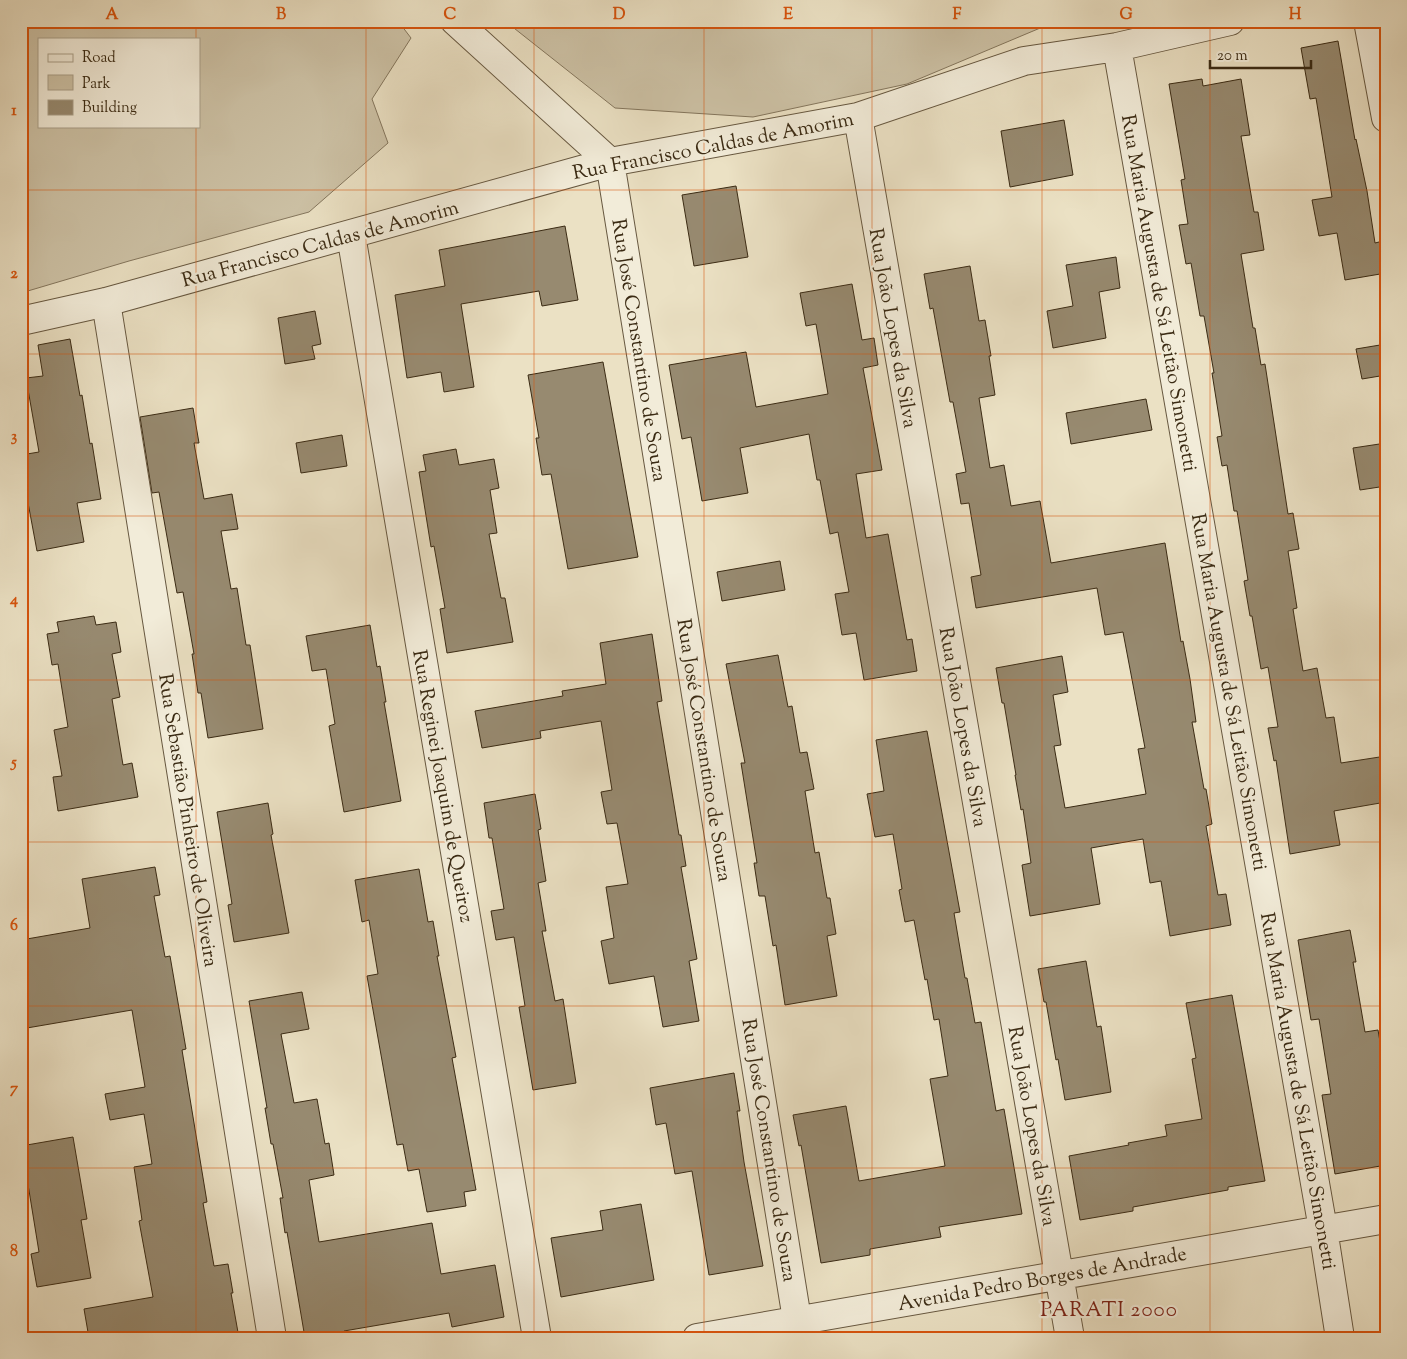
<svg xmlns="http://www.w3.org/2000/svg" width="1407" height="1359" font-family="'Sorts Mill Goudy',serif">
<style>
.green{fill:#cdc2a6;stroke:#84765d;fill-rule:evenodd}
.building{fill:#978a70;stroke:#3b2b14}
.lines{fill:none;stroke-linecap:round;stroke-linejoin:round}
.minor-casing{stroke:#675840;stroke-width:30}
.minor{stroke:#f2ecd9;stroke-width:28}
.grid{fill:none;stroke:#d7540d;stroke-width:1;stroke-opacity:0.55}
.labels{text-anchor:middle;stroke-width:4.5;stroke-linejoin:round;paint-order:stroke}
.street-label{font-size:20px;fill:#3b2b14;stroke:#f2ecd9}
.neighbourhood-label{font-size:21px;letter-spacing:1px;fill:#7a1f14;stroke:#f2ecd9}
.neatline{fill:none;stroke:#d7540d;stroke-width:2}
.grid-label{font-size:16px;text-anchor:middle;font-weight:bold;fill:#d7540d}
</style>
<rect width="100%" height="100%" fill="#ebe1c4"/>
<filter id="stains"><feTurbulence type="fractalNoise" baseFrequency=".004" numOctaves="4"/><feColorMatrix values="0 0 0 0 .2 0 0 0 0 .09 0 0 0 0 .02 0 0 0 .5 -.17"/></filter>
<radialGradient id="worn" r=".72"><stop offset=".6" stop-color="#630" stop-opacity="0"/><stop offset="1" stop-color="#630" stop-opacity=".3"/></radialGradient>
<path class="green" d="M 21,21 L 398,21 L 411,38 L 372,99 L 388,143 L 309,212 L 129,261 L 21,293 ZM 39,39 L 199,39 L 199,126 L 39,126 Z
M 505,21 L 1080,21 L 1045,26 L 907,84 L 753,117 L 615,108 Z"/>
<path class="building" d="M 1338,41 L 1355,140 L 1356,139 L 1367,191 L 1375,243 L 1383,241 L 1386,259 L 1386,273 L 1345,280 L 1337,233 L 1319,236 L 1312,200 L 1332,197 L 1316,98 L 1310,99 L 1301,48 Z
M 1202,79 L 1203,86 L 1241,79 L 1250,135 L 1241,136 L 1254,212 L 1258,212 L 1264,250 L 1241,254 L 1253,328 L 1255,328 L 1261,365 L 1265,364 L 1288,514 L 1293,513 L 1299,549 L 1288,551 L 1297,608 L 1293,609 L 1303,671 L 1317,668 L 1326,718 L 1334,717 L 1341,763 L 1386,756 L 1386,802 L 1334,811 L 1340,845 L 1290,854 L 1276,760 L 1274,761 L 1268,728 L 1278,727 L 1268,667 L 1261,669 L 1252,616 L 1250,616 L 1244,581 L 1248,580 L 1237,511 L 1234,511 L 1227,465 L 1222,466 L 1217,437 L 1222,436 L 1212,373 L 1214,373 L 1204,316 L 1200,316 L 1191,263 L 1186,264 L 1179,225 L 1188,224 L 1181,180 L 1185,179 L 1169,84 Z
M 1064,120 L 1073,175 L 1010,187 L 1001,131 Z
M 736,186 L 748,257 L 694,266 L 682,195 Z
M 565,226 L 578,300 L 542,306 L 539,291 L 461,304 L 474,387 L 444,392 L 441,372 L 407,378 L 395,295 L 445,286 L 439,250 Z
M 1116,257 L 1120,288 L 1099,292 L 1106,338 L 1053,348 L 1047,311 L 1073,306 L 1066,265 Z
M 970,266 L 979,321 L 985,320 L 991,356 L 989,356 L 995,395 L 979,398 L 990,468 L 1004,465 L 1011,506 L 1040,501 L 1051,563 L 1165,543 L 1181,642 L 1183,641 L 1190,679 L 1196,722 L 1192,722 L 1204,789 L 1206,789 L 1212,824 L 1206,826 L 1218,895 L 1226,894 L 1231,925 L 1170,936 L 1161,881 L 1150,883 L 1143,839 L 1091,848 L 1100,904 L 1030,916 L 1022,865 L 1031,863 L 1023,809 L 1021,810 L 1015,775 L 1016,775 L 1004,703 L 1002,703 L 996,668 L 1062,656 L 1068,692 L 1053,695 L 1061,745 L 1054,746 L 1065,808 L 1146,794 L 1138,749 L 1145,748 L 1123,632 L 1105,635 L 1097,588 L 976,608 L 971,577 L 981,575 L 969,503 L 961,504 L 956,474 L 966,472 L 953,402 L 950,402 L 933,308 L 930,309 L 924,274 Z
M 852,284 L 862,340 L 874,338 L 878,365 L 863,368 L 882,470 L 856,474 L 866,538 L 888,534 L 907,640 L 912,639 L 917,671 L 864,680 L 856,633 L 842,635 L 835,594 L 849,592 L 838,532 L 830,534 L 820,480 L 817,480 L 809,434 L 740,448 L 748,493 L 702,501 L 691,437 L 682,439 L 669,365 L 746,352 L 756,407 L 828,394 L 816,324 L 806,326 L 800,293 Z
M 315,311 L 321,344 L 312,346 L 315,359 L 285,364 L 278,318 Z
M 70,339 L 80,396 L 82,395 L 90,444 L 92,443 L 101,499 L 77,503 L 84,542 L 37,551 L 21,465 L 21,455 L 39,452 L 26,378 L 43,376 L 38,345 Z
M 1386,344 L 1386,375 L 1362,379 L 1356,349 Z
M 603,362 L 638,557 L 568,569 L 551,474 L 542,475 L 536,438 L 539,438 L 528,375 Z
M 1146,399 L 1152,430 L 1071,444 L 1066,413 Z
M 193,408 L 199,443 L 194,443 L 204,499 L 232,494 L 238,529 L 221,531 L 231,589 L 237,588 L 246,645 L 250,645 L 263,729 L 208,738 L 201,693 L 198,693 L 192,654 L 194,654 L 183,592 L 177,593 L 159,492 L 152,493 L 140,417 Z
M 342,435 L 347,466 L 301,473 L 296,443 Z
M 1386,443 L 1386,486 L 1360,490 L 1353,448 Z
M 456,449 L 459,465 L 494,459 L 499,488 L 490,490 L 497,533 L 489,534 L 501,598 L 505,598 L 513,642 L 447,653 L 440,609 L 445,608 L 434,546 L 431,547 L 419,472 L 426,471 L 423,455 Z
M 780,561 L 785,590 L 722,601 L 717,572 Z
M 94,616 L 96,625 L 116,622 L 121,652 L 112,654 L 120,697 L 112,699 L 123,765 L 132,763 L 138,797 L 58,811 L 53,777 L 62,776 L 54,730 L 68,727 L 58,664 L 52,665 L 47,634 L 59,632 L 57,622 Z
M 370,625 L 377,667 L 380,666 L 386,702 L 384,702 L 401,801 L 344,812 L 329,726 L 335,724 L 326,669 L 312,671 L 306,636 Z
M 652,634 L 662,701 L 657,702 L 679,835 L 681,835 L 686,866 L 681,867 L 697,959 L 689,961 L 699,1021 L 663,1027 L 654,976 L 609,984 L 601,941 L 614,938 L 606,887 L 628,884 L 617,823 L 607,824 L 601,792 L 612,790 L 601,721 L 540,731 L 541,738 L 482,748 L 475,711 L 563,696 L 562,691 L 606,684 L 600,643 Z
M 778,655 L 788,707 L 792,706 L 800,753 L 807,752 L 814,789 L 805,791 L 815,853 L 819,852 L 827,898 L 830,898 L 836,934 L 827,936 L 837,996 L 785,1005 L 776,945 L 773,946 L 765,896 L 759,896 L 754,863 L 757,863 L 741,763 L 745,763 L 726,664 Z
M 927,731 L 960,912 L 954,913 L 965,978 L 967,978 L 975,1023 L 981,1022 L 996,1111 L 1004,1109 L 1022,1214 L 939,1227 L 941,1237 L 870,1249 L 870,1255 L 821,1263 L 801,1145 L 799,1146 L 793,1115 L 846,1106 L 859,1181 L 945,1166 L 930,1079 L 948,1076 L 939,1019 L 934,1020 L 927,979 L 925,980 L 914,920 L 905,922 L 899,890 L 902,889 L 893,834 L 875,837 L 867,794 L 884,791 L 876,740 Z
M 535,794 L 541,829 L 538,830 L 546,881 L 538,883 L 546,931 L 542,931 L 555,1001 L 563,999 L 576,1083 L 533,1090 L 519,1007 L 525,1006 L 514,937 L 496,940 L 491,911 L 504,909 L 492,838 L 489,838 L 484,803 Z
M 268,803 L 273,834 L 271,835 L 289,933 L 234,942 L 228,905 L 232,904 L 217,812 Z
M 155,867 L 160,895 L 154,896 L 165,957 L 170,956 L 186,1049 L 182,1050 L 207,1202 L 203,1203 L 214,1266 L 228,1264 L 233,1293 L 231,1293 L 239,1338 L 89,1338 L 84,1309 L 153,1297 L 139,1221 L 142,1220 L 134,1167 L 152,1164 L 144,1114 L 110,1120 L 105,1094 L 145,1087 L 132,1010 L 21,1029 L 21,940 L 90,928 L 82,879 Z
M 419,869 L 428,922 L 433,921 L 439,956 L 437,956 L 456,1057 L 452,1058 L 476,1190 L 464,1192 L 466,1206 L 427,1212 L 419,1169 L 408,1171 L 403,1144 L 397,1145 L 367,976 L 378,974 L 369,920 L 362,922 L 355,880 Z
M 1350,930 L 1356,962 L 1353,962 L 1365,1032 L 1378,1030 L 1386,1077 L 1386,1165 L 1335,1174 L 1322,1095 L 1331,1094 L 1319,1019 L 1311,1020 L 1298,940 Z
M 1086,961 L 1097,1027 L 1101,1026 L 1111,1092 L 1065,1100 L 1058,1059 L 1056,1060 L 1046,1002 L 1044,1002 L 1038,969 Z
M 302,992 L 309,1029 L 281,1034 L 294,1103 L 317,1099 L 325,1144 L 329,1143 L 334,1175 L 309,1180 L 319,1242 L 432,1223 L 441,1274 L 495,1265 L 504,1317 L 452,1327 L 449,1313 L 344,1331 L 345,1338 L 305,1338 L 287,1232 L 285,1233 L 280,1198 L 283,1198 L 273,1144 L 271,1144 L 265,1108 L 267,1108 L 249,1001 Z
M 1232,995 L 1265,1181 L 1228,1187 L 1228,1190 L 1133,1207 L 1133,1211 L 1080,1220 L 1069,1156 L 1129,1145 L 1128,1143 L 1167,1136 L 1165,1125 L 1202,1119 L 1192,1059 L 1196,1058 L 1186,1003 Z
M 734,1073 L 740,1111 L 737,1111 L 744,1162 L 763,1266 L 709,1275 L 692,1171 L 675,1174 L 666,1123 L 656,1125 L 650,1088 Z
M 73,1137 L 87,1219 L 81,1220 L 91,1278 L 37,1287 L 31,1254 L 39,1252 L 26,1172 L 21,1173 L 21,1146 Z
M 641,1204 L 654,1280 L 561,1297 L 551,1238 L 603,1230 L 600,1211 Z"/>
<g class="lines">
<defs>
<path id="minor" d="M 455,21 L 610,162 L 800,1338
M 1368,21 L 1386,118
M 1117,47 L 1323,1229 L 1340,1338
M 858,117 L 1070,1338
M 351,235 L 537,1338
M 106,302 L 272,1338
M 21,321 L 106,302 L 610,162 L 858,117 L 1024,61 L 1117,47 L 1230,21
M 697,1338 L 1386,1219"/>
</defs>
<use href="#minor" class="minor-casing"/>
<use href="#minor" class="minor"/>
</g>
<path class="grid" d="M 196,21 L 196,39M 366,21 L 366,1338M 534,21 L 534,1338M 704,21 L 704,1338M 872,21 L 872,1338M 1042,21 L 1042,1338M 1210,21 L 1210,1338M 196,126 L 196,1338M 21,190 L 1386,190M 21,354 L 1386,354M 21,516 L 1386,516M 21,680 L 1386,680M 21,842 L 1386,842M 21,1006 L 1386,1006M 21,1168 L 1386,1168"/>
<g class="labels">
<g class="street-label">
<text transform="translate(713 145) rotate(-11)" y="7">Rua Francisco Caldas de Amorim</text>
<text transform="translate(320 243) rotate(-15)" y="7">Rua Francisco Caldas de Amorim</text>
<text transform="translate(1160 293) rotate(80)" y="7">Rua Maria Augusta de Sá Leitão Simonetti</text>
<text transform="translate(894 328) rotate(80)" y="7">Rua João Lopes da Silva</text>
<text transform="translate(640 350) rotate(81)" y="7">Rua José Constantino de Souza</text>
<text transform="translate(1230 692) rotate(80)" y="7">Rua Maria Augusta de Sá Leitão Simonetti</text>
<text transform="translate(964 727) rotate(80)" y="7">Rua João Lopes da Silva</text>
<text transform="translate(705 750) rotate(81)" y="7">Rua José Constantino de Souza</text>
<text transform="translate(444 786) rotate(80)" y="7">Rua Reginei Joaquim de Queiroz</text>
<text transform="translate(189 820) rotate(81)" y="7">Rua Sebastião Pinheiro de Oliveira</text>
<text transform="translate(1299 1091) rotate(80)" y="7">Rua Maria Augusta de Sá Leitão Simonetti</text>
<text transform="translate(1033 1126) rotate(80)" y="7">Rua João Lopes da Silva</text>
<text transform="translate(770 1150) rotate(81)" y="7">Rua José Constantino de Souza</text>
<text transform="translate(1042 1278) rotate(-10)" y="7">Avenida Pedro Borges de Andrade</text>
</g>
<g class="neighbourhood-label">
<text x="1109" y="1316">PARATI 2000</text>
</g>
</g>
<rect width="1407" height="1359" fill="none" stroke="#ebe1c4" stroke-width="55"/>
<rect x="38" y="38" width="162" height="90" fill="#f2ecd9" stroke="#a99f8a"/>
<rect x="48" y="54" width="25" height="8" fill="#f2ecd9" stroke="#a99f8a"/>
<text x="82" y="62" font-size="15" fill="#3b2b14">Road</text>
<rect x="48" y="75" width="25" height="15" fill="#cdc2a6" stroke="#a99f8a"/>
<text x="82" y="88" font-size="15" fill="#3b2b14">Park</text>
<rect x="48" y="100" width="25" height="15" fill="#978a70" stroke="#a99f8a"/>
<text x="82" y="112" font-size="15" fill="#3b2b14">Building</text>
<path d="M1210 60v8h101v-8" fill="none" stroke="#3b2b14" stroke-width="2.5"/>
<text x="1217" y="60" font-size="15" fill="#3b2b14" stroke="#f2ecd9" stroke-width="4" paint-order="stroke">20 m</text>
<rect x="28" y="28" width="1352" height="1304" class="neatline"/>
<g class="grid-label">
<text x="112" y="19">A</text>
<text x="281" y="19">B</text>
<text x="450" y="19">C</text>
<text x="619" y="19">D</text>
<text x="788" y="19">E</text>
<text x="957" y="19">F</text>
<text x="1126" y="19">G</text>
<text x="1295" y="19">H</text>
<text x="14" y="115">1</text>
<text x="14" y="278">2</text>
<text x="14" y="441">3</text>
<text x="14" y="604">4</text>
<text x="14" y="767">5</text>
<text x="14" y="930">6</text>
<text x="14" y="1093">7</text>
<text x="14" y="1256">8</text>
</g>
<rect width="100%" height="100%" filter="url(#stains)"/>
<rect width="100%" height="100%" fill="url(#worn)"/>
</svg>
